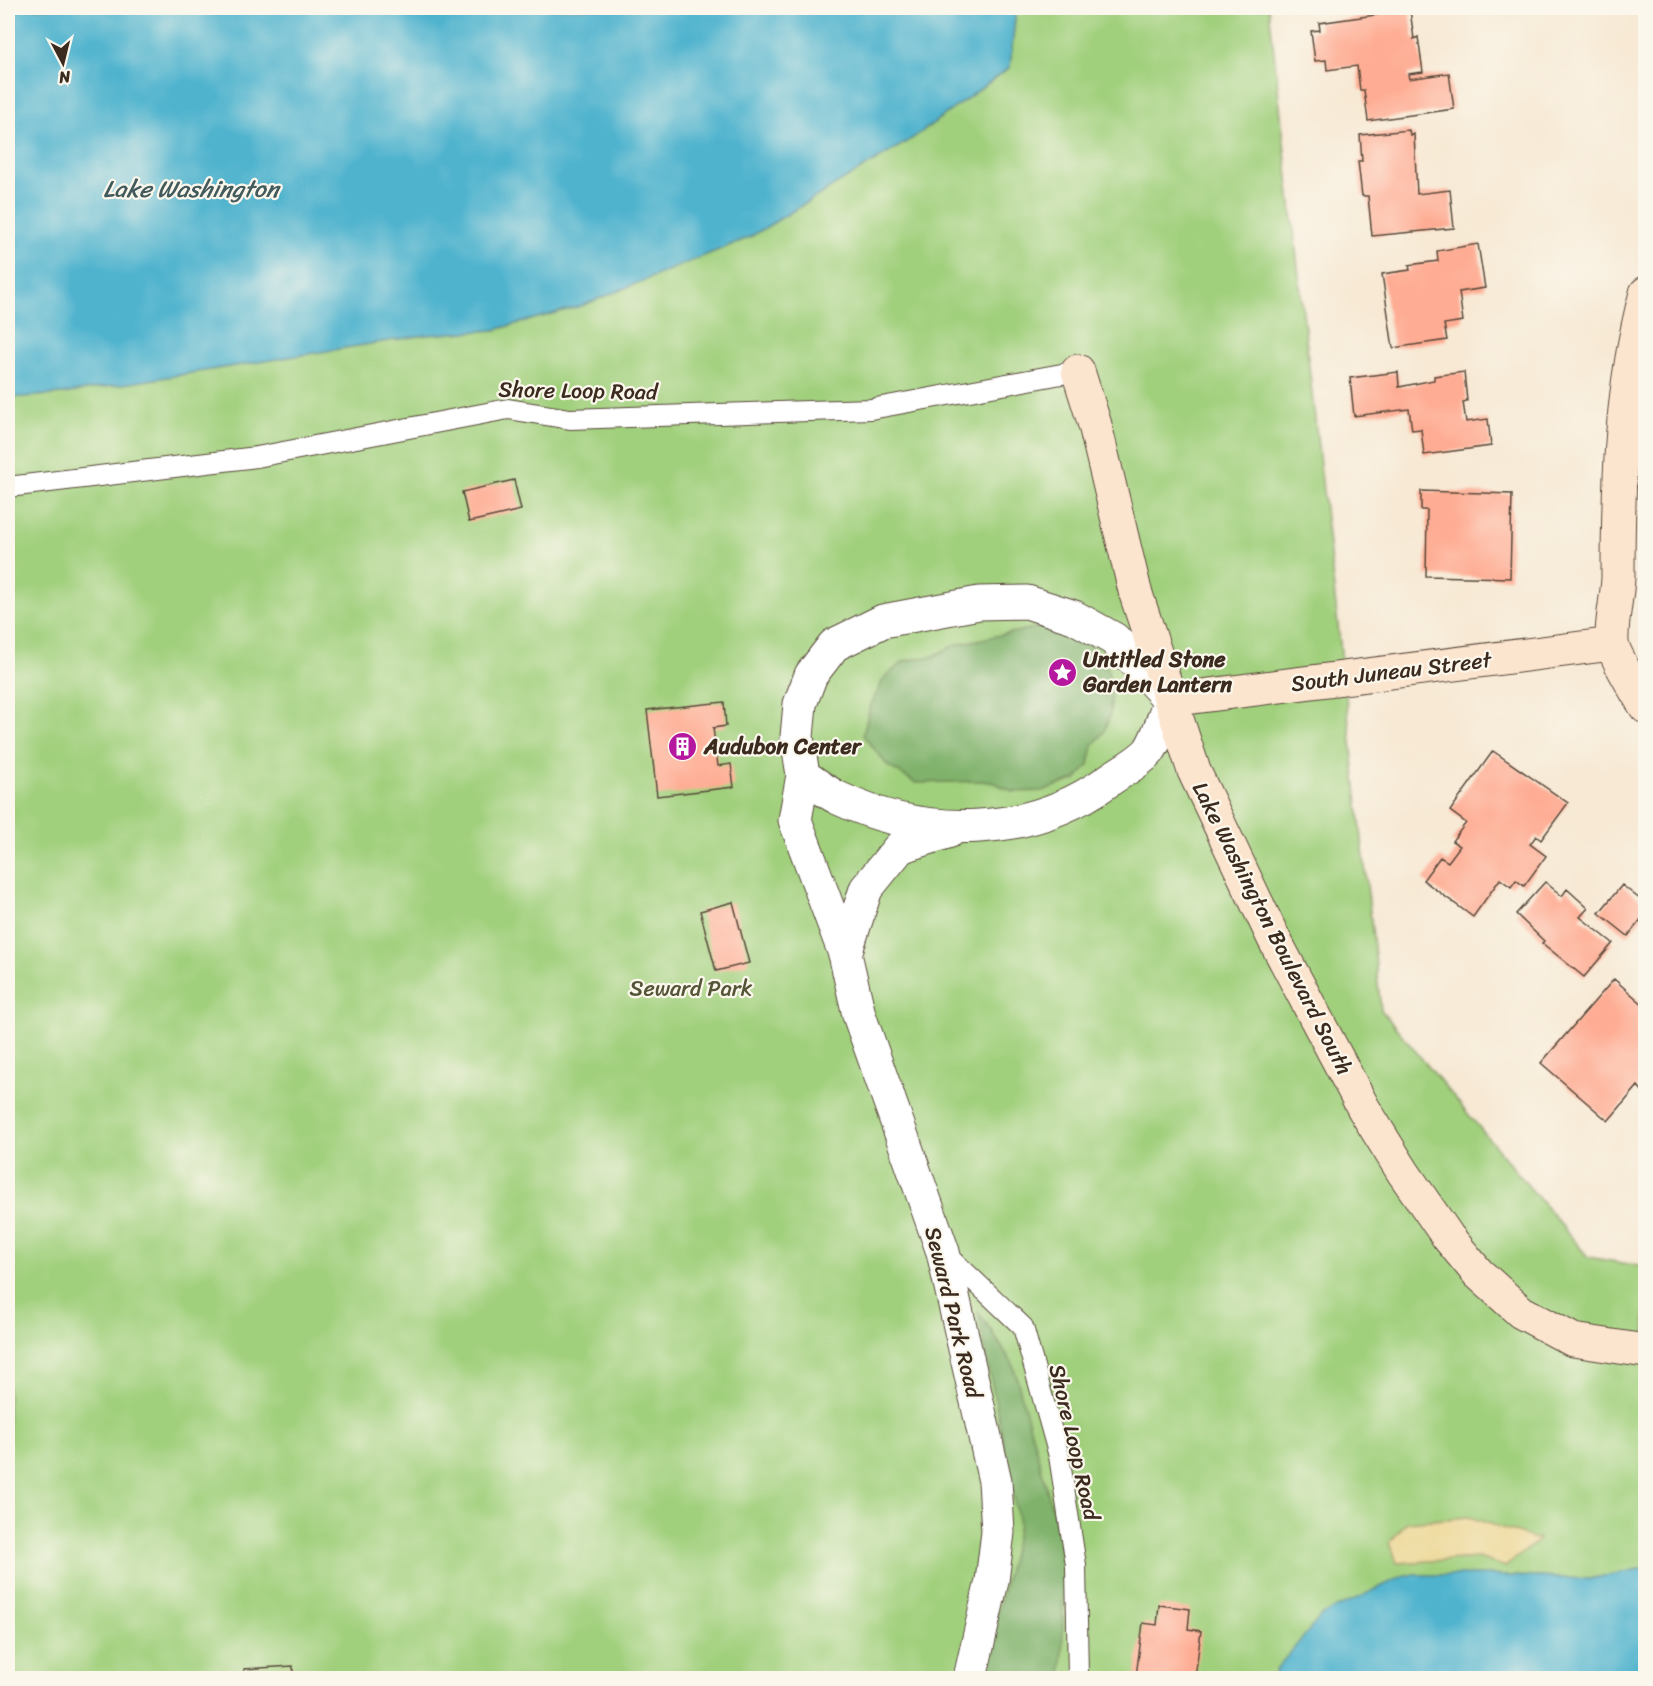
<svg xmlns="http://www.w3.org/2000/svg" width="1653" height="1686" font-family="Sriracha,sans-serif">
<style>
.green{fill:#a1d07d;stroke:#6e7d4e;stroke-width:1.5}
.forest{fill:#80b26c;stroke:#5e6e45;stroke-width:1.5}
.sand{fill:#eeda9e;stroke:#94825e;stroke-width:1.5}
.water{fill:#4fb3ce;stroke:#456e76;stroke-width:1.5}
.building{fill:#feac93}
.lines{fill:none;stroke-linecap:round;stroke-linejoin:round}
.lane-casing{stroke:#574739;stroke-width:22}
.street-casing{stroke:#574739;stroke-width:35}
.secondary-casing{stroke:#574739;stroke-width:35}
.lane{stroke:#fff;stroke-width:20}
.street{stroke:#fff;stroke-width:33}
.secondary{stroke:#fce5cf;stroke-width:33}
.labels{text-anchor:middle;stroke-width:4.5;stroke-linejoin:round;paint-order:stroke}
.street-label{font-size:22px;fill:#3b2a1e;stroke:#fbf7ec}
.poi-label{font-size:22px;font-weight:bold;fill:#3b2a1e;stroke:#fbf7ec;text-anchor:start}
.park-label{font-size:22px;fill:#545436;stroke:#fbf7ec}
.water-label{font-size:24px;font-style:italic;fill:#425a5c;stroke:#fbf7ec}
</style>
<rect width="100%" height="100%" fill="#fbf7ec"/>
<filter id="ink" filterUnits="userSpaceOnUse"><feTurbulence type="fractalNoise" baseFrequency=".0167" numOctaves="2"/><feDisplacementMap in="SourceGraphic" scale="12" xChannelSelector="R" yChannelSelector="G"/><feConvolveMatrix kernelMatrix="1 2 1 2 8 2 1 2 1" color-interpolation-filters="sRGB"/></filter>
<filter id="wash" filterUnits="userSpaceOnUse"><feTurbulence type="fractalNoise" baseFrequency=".008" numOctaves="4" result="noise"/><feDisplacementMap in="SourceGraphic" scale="24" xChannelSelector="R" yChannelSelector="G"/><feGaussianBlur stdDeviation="1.35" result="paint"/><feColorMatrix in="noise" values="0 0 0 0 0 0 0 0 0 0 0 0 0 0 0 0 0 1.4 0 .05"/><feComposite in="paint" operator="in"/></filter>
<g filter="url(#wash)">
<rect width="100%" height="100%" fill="#f7e9d4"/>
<path class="green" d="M 1016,8 L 1269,8 L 1381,1010 L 1588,1257 L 1645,1267 L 1645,1568 L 1589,1579 L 1484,1575 L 1277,1668 L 1274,1678 L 8,1678 L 8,398 L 62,394 L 425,335 L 494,330 L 581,306 L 750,237 L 913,138 L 1010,67 Z"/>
<path class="forest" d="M 1039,627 L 1087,644 L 1104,655 L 1112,689 L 1110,715 L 1104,732 L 1093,745 L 1089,765 L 1076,779 L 1042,791 L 1013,792 L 995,783 L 982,781 L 916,783 L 888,766 L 863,735 L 870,707 L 884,678 L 904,661 L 934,656 L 954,645 Z
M 978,1311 L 1013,1364 L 1064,1553 L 1062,1678 L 982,1678 L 1019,1524 Z"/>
<path class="sand" d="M 1469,1517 L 1539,1540 L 1505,1567 L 1479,1558 L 1397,1563 L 1390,1542 L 1407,1522 Z"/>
<path class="water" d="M 8,8 L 1016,8 L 1010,67 L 913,138 L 750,237 L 581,306 L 494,330 L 425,335 L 62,394 L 8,398 Z
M 1645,1568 L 1645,1678 L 1274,1678 L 1277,1668 L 1322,1615 L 1405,1575 L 1484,1575 L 1589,1579 Z"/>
<g id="blocks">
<path class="building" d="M 1410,10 L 1414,39 L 1418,37 L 1423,72 L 1408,74 L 1409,79 L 1449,73 L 1454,109 L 1368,121 L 1364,90 L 1360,90 L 1357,66 L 1327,70 L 1326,60 L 1315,61 L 1311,31 L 1320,30 L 1319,23 Z
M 1409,130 L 1410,135 L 1414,134 L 1417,194 L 1450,190 L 1454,228 L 1372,236 L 1368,196 L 1362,196 L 1358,161 L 1362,161 L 1360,135 Z
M 1478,244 L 1485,288 L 1459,292 L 1463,321 L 1444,324 L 1447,340 L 1393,348 L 1382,274 L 1410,270 L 1409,265 L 1438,261 L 1437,251 Z
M 1398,372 L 1399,387 L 1434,380 L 1434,376 L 1464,372 L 1467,401 L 1463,402 L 1466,422 L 1488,419 L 1491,446 L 1424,455 L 1421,429 L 1412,430 L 1409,409 L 1354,416 L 1350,378 Z
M 514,480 L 521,510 L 469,522 L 462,492 Z
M 1421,491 L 1512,494 L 1510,578 L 1426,576 L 1427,510 L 1421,510 Z
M 724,702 L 726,726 L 713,728 L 718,766 L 731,764 L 734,787 L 657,796 L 647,710 Z
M 1493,751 L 1568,803 L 1541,840 L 1536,836 L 1530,844 L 1546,856 L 1524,886 L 1516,880 L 1511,887 L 1500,879 L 1473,917 L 1423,880 L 1440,857 L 1448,862 L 1460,846 L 1452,841 L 1466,823 L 1450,811 Z
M 1545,882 L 1562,896 L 1567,889 L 1588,908 L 1580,917 L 1613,943 L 1584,977 L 1542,943 L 1544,941 L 1516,914 Z
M 1622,885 L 1646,904 L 1646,913 L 1628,936 L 1599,913 Z
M 733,902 L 749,963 L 716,971 L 700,911 Z
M 1614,979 L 1646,1007 L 1646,1089 L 1643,1092 L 1638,1086 L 1608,1121 L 1541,1063 Z
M 1159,1605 L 1190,1609 L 1188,1629 L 1201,1631 L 1195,1678 L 1123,1678 L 1124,1674 L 1136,1676 L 1143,1623 L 1157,1625 Z
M 293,1666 L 293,1678 L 244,1678 L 244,1669 Z"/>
</g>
</g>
<g filter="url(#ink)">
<use href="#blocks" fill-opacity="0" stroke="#574739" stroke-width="1.5"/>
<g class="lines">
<defs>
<path id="lane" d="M 8,487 L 257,457 L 508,409 L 570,419 L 871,409 L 1078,371
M 945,1253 L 1023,1327 L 1059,1456 L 1076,1565 L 1078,1678"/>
<path id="street" d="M 803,775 C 814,783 826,792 838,798 C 925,839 1029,838 1108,781 C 1120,772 1140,762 1149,751 C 1159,737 1164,715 1170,700 L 1114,639 L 1074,617 L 1027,602 L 979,603 L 883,621 L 834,645 L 811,675 L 800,704 L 797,737 L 803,775 L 795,820 L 845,954 L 859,1015 L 943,1252 L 995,1481 L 998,1532 L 992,1581 L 970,1678
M 845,954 L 866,889 L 900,847 L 950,831"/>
<path id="secondary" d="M 1646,293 C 1621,387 1618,481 1618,578 C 1617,599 1611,621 1612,642 C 1613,653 1638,695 1646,707
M 1078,371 L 1095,425 L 1135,591 L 1194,771 L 1273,937 L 1364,1109 L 1403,1172 L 1448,1237 L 1478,1273 L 1521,1312 L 1573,1340 L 1646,1351
M 1170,700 L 1612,644"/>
</defs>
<use href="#lane" class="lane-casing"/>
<use href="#street" class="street-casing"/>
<use href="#secondary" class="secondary-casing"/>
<use href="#lane" class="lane"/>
<use href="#street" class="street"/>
<use href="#secondary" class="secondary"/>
</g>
</g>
<defs>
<symbol id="sight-disc" viewBox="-11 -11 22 22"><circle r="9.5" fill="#b5179e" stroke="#fbf7ec"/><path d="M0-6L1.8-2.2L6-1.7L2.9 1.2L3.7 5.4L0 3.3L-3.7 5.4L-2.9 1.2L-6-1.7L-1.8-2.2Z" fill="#fff"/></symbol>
<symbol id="building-disc" viewBox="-11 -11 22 22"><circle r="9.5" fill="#b5179e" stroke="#fbf7ec"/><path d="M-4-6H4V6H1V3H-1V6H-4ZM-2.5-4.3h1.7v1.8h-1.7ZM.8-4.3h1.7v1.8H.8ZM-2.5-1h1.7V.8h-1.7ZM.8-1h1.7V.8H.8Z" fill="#fff"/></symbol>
</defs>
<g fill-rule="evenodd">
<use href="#sight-disc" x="1046" y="656" width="33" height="33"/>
<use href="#building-disc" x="666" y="730" width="33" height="33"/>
</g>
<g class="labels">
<g class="street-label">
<text transform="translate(578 390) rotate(1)" y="8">Shore Loop Road</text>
<text transform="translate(1391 671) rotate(-7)" y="8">South Juneau Street</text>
<text transform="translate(1273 928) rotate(63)" y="8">Lake Washington Boulevard South</text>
<text transform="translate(954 1312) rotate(76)" y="8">Seward Park Road</text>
<text transform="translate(1075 1442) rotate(77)" y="8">Shore Loop Road</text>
</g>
<g class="poi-label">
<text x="1083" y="667">Untitled Stone<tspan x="1083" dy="25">Garden Lantern</tspan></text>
<text x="704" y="754">Audubon Center</text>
</g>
<g class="park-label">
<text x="691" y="996">Seward Park</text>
</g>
<g class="water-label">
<text x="191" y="197">Lake Washington</text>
</g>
</g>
<rect width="1653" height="1686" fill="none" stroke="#fbf7ec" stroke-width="30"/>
<g transform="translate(63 63) rotate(173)" stroke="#fbf7ec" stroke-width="4.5" paint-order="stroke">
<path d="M0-4.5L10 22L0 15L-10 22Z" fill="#3b2a1e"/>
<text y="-9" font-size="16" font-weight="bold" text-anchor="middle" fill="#3b2a1e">N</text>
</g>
</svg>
